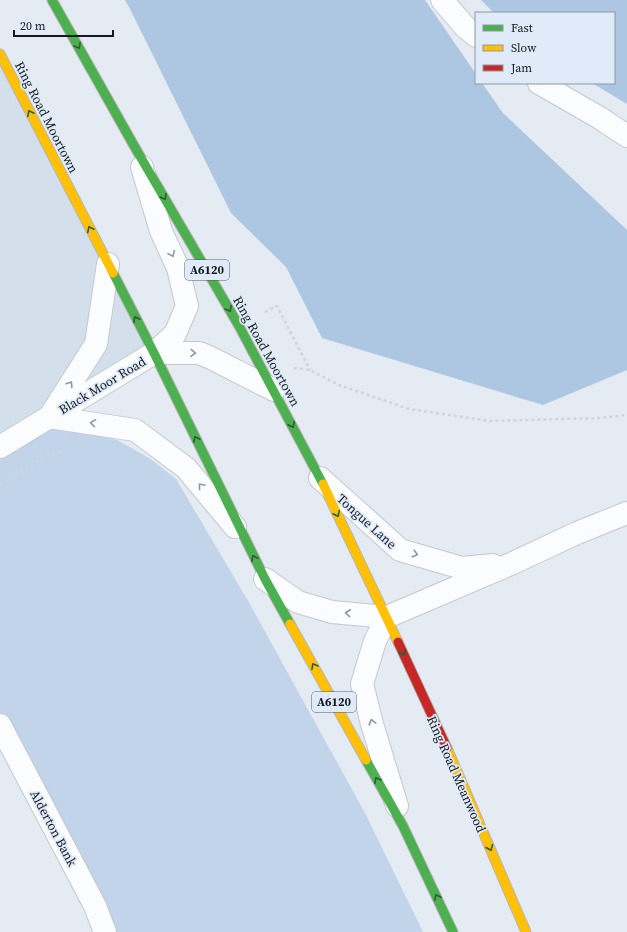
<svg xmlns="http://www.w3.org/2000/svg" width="627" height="932" font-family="'Source Serif 4',serif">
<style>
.built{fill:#d3e0ec}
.green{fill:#c1d4e9}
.forest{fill:#adc7e2}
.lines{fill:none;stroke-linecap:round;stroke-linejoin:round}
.street-casing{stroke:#c3c8ce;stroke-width:24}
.fast-casing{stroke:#bab3b2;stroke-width:11}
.slow-casing{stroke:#bab3b2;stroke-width:11}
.jam-casing{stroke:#bab3b2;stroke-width:11}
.path{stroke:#d2d4d7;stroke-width:2.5;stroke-dasharray:3 3;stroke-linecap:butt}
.street{stroke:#fbfcfd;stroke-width:22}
.fast{stroke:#4caf50;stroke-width:9}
.slow{stroke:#ffc107;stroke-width:9}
.jam{stroke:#c62828;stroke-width:9}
.oneway{stroke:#2e5d35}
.oneway2{stroke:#949699}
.labels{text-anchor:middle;stroke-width:3.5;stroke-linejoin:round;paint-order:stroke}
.shield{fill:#dfebf8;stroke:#525960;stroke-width:1}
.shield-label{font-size:12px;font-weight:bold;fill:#161a1f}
.street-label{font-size:13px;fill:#161a1f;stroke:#dfebf8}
</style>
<rect width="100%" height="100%" fill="#e5ebf2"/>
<path class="built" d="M 0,54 L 154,353 L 0,447 Z"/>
<path class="green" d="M 49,417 L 119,441 L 149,458 L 176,479 L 247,599 L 365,813 L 423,932 L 105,932 L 0,725 L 0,447 Z"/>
<path class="forest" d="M 125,0 L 425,0 L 476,74 L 476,83 L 482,83 L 503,113 L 627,230 L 627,370 L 543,405 L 322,338 L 286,267 L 231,213 L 130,9 Z
M 481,0 L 627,0 L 627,104 L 592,83 L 614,83 L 614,13 L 494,13 Z"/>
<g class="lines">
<defs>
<path id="street" d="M 442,0 L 466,28 L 476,36
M 539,83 L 600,118 L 627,136
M 154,353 L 199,353 L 209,357 L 274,390
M 52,413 L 96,344 L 108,264
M 49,417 L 135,430 L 186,468 L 235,527
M 0,447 L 154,353 L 175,334 L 187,306 L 178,268 L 161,231 L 142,167
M 320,478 L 367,520 L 400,550 L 462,568 L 493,565
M 265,579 L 298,602 L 332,612 L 387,617 L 513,563 L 577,533 L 627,513
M 387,617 L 375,641 L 362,684 L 372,724 L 397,806
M 0,725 L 95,906 L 105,932"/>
<path id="fast" d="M 52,0 L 137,151 L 239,326 L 323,484
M 113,273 L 154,353 L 265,579 L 290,624
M 366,760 L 403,826 L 453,932"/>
<path id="slow" d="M 0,54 L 113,273
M 323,484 L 398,642
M 290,624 L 366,760
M 447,748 L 526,932"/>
<path id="jam" d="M 398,642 L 447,748"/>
</defs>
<use href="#street" class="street-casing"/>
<use href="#fast" class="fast-casing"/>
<use href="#slow" class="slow-casing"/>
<use href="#jam" class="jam-casing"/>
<path class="path" d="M 265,312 L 277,306 L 310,370
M 294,368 L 310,370 L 339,385 L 409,409 L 490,421 L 599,418 L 627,415
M 0,484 L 48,455 L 65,450"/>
<use href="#street" class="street"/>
<use href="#fast" class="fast"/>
<use href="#slow" class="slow"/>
<use href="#jam" class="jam"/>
</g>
<defs><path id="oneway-chevron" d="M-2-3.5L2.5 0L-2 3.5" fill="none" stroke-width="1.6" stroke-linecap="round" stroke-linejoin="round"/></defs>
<g class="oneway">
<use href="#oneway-chevron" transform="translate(78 46) rotate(61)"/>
<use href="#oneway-chevron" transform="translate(30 113) rotate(-117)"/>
<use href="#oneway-chevron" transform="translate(164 197) rotate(60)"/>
<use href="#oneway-chevron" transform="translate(90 229) rotate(-117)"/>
<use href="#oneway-chevron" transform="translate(229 309) rotate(60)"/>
<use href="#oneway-chevron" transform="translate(136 319) rotate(-117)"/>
<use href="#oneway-chevron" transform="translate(292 425) rotate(63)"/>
<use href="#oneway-chevron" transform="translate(196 439) rotate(-116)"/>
<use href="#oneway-chevron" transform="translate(337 514) rotate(64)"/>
<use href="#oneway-chevron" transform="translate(254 558) rotate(-117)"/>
<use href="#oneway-chevron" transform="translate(403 653) rotate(65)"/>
<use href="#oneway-chevron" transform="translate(314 666) rotate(-119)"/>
<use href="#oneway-chevron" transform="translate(377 780) rotate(-119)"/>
<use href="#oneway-chevron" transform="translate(490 848) rotate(67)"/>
<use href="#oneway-chevron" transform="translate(437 897) rotate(-115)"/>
</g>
<g class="oneway2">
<use href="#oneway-chevron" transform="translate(172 254) rotate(66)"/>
<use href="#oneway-chevron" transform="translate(193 353) rotate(2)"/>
<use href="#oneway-chevron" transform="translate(70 384) rotate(-57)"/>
<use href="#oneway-chevron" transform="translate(93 423) rotate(-172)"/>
<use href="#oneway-chevron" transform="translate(201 486) rotate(-130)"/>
<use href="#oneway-chevron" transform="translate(415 554) rotate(16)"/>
<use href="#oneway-chevron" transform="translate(348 613) rotate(-174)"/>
<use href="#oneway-chevron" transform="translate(372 722) rotate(-105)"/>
</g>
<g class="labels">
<g class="shield">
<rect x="185" y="260" width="44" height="20" rx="3"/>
<rect x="312" y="692" width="44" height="20" rx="3"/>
</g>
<g class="shield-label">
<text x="207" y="274">A6120</text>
<text x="334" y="706">A6120</text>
</g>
<g class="street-label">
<text transform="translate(47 117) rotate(63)" y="5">Ring Road Moortown</text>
<text transform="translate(267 351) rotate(61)" y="5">Ring Road Moortown</text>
<text transform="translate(102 385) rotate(-31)" y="5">Black Moor Road</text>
<text transform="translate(367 521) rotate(42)" y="5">Tongue Lane</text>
<text transform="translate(457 774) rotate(66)" y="5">Ring Road Meanwood</text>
<text transform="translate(54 828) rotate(62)" y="5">Alderton Bank</text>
</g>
</g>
<rect x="475" y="12" width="140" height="72" fill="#dfebf8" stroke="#8f97a1"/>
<rect x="483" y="25" width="20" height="6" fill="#4caf50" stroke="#8f97a1"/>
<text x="511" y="32" font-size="12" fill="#161a1f">Fast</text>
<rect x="483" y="45" width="20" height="6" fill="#ffc107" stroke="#8f97a1"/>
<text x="511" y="52" font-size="12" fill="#161a1f">Slow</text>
<rect x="483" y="65" width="20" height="6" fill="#c62828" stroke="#8f97a1"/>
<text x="511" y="72" font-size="12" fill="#161a1f">Jam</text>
<path d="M14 30v6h99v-6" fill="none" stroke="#161a1f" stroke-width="2"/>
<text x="20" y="30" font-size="12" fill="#161a1f" stroke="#dfebf8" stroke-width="3" paint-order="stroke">20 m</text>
</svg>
